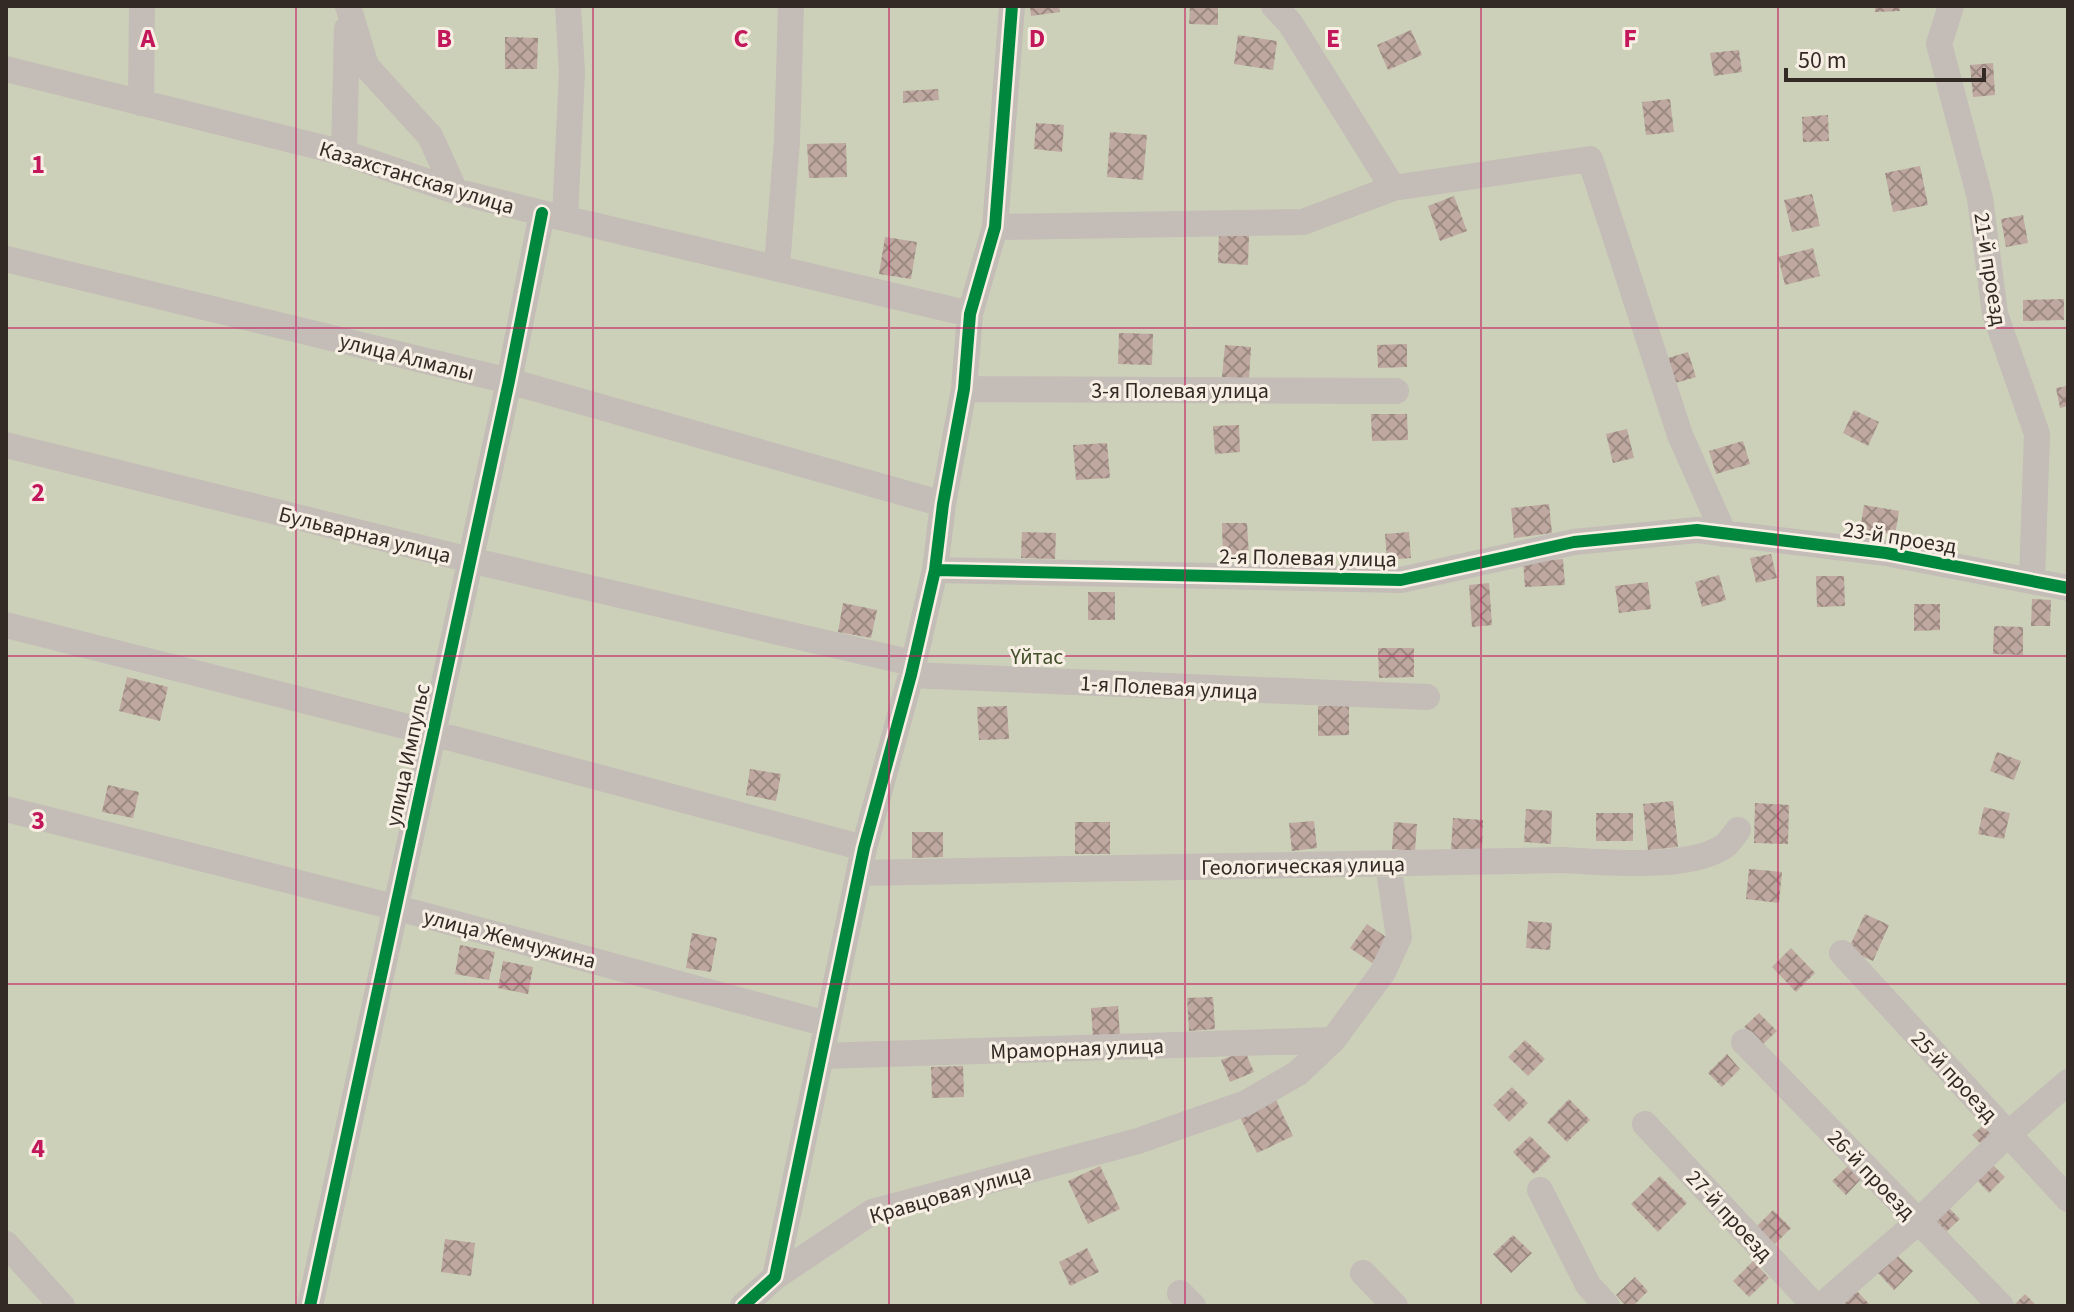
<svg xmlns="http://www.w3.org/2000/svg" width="2074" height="1312" font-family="'Source Sans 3',sans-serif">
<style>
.garden{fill:#ccd0b8}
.building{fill:url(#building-cross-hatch)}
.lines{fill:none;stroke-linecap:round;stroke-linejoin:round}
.minor{stroke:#c3bcb7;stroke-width:26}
.cycleway-casing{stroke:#f8efe4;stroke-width:17}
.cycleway{stroke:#00873e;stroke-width:12}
.grid{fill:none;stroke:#c2185b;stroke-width:2;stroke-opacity:0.55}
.labels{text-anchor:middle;stroke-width:6;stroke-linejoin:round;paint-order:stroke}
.street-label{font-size:22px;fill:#332a26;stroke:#f8efe4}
.park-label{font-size:22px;fill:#43502b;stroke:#f8efe4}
.grid-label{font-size:26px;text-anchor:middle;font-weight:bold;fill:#c2185b;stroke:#f8efe4;stroke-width:6;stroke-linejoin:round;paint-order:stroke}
</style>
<defs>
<pattern id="building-cross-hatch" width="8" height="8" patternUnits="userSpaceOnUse" patternTransform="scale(2)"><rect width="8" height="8" fill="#bea8a0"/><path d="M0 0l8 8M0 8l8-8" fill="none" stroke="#9b8982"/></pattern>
</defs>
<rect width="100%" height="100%" fill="#ebe5de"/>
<path class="garden" d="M 6,6 L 2068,6 L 2068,1306 L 6,1306 Z"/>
<path class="building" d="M 1030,6 L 1059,6 L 1060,12 L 1031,16 Z
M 1190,6 L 1218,6 L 1218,25 L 1189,24 Z
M 1875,6 L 1900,6 L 1900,11 L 1875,12 Z
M 1411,30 L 1422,55 L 1388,70 L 1377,45 Z
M 1238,35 L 1277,41 L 1273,70 L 1234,64 Z
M 505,37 L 538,38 L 537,69 L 505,69 Z
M 1739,50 L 1742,72 L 1714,76 L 1710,53 Z
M 1993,63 L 1995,95 L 1973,97 L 1970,65 Z
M 938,89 L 939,100 L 903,103 L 903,91 Z
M 1670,99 L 1674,132 L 1646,135 L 1642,102 Z
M 1828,115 L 1829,141 L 1803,142 L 1802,117 Z
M 1036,123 L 1064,125 L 1062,152 L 1034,149 Z
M 1110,132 L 1147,135 L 1143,180 L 1107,177 Z
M 846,143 L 847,177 L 809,178 L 807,144 Z
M 1920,166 L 1928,205 L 1893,212 L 1885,173 Z
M 1812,194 L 1820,226 L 1792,232 L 1784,200 Z
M 1454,196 L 1467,231 L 1440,241 L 1428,206 Z
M 2023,215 L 2028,243 L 2006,247 L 2001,219 Z
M 1219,234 L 1249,235 L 1248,265 L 1218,263 Z
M 885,237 L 917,242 L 911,279 L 879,274 Z
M 1813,248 L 1820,276 L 1785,285 L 1778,257 Z
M 2064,299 L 2064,320 L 2023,321 L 2023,300 Z
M 1119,333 L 1153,334 L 1152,365 L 1118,364 Z
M 1407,344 L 1407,367 L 1378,368 L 1377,345 Z
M 1225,345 L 1251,347 L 1249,379 L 1222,377 Z
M 1688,352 L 1696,377 L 1672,384 L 1665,359 Z
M 2068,386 L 2068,406 L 2060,408 L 2056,388 Z
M 1854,410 L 1879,422 L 1868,446 L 1843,433 Z
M 1371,414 L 1407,414 L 1408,440 L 1372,441 Z
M 1239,425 L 1240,452 L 1215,454 L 1213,426 Z
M 1627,429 L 1634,458 L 1613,463 L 1606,434 Z
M 1743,441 L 1750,464 L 1716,474 L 1709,451 Z
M 1107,443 L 1110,478 L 1076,480 L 1073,445 Z
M 1549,504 L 1552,533 L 1514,538 L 1511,508 Z
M 1864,505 L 1899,511 L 1895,535 L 1860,529 Z
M 1222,523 L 1247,523 L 1249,556 L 1223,557 Z
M 1022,532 L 1056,533 L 1055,559 L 1021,558 Z
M 1409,532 L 1411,558 L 1387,560 L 1385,534 Z
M 1771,554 L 1777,578 L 1756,583 L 1750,558 Z
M 1563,559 L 1565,585 L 1525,587 L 1523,562 Z
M 1719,575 L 1726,600 L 1702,607 L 1695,582 Z
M 1816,576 L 1844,576 L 1845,606 L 1817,607 Z
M 1648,582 L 1651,609 L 1619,613 L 1615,586 Z
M 1489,583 L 1492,625 L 1472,627 L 1469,585 Z
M 1088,592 L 1115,592 L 1115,620 L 1088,620 Z
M 2032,599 L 2051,600 L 2050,626 L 2031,626 Z
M 843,603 L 877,610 L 871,638 L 838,632 Z
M 1914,604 L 1940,604 L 1940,630 L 1914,631 Z
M 1994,626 L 2023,627 L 2023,655 L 1993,654 Z
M 1378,648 L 1414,648 L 1414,677 L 1379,678 Z
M 127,677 L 168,687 L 160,721 L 119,711 Z
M 1349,705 L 1349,735 L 1318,736 L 1318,706 Z
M 1007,706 L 1009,739 L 979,740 L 977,707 Z
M 1997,752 L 2021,761 L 2014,780 L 1990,771 Z
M 750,769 L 781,774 L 776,801 L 746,795 Z
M 108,785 L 139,792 L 133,818 L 102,812 Z
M 1673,801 L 1678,847 L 1648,850 L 1643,804 Z
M 1755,803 L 1789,805 L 1788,844 L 1754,843 Z
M 1984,807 L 2010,813 L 2004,839 L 1978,834 Z
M 1526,809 L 1552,811 L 1551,844 L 1524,842 Z
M 1596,813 L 1633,813 L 1633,841 L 1596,841 Z
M 1453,818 L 1483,820 L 1482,851 L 1451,849 Z
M 1314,821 L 1317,848 L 1292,851 L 1289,823 Z
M 1075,822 L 1110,822 L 1110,854 L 1075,854 Z
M 1394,822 L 1417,824 L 1415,851 L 1392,849 Z
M 912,832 L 943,832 L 943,857 L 912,858 Z
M 1749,869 L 1782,872 L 1779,903 L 1746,899 Z
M 1865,914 L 1889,925 L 1873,961 L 1848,950 Z
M 1528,921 L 1552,923 L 1550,950 L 1526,948 Z
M 1367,924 L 1389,939 L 1372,963 L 1350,948 Z
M 692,933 L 717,938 L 711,972 L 686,968 Z
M 460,945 L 495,952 L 489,980 L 455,974 Z
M 1791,948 L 1815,973 L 1796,992 L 1772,967 Z
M 503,961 L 533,967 L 528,994 L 498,988 Z
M 1213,997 L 1215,1029 L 1189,1031 L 1187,998 Z
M 1118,1006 L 1120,1036 L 1093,1038 L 1091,1008 Z
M 1759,1013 L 1777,1031 L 1762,1045 L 1744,1027 Z
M 1525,1040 L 1545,1059 L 1528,1076 L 1508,1057 Z
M 1245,1051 L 1254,1072 L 1230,1082 L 1221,1060 Z
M 1727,1054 L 1740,1069 L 1722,1087 L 1708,1073 Z
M 963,1066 L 964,1097 L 932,1098 L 931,1067 Z
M 1512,1087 L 1528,1103 L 1509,1122 L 1493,1105 Z
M 1275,1098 L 1293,1136 L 1257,1153 L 1239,1115 Z
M 1569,1099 L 1590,1120 L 1567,1142 L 1547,1122 Z
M 1986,1123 L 1995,1133 L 1982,1145 L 1972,1135 Z
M 1530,1136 L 1551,1157 L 1534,1174 L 1513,1152 Z
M 1992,1164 L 2005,1177 L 1989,1193 L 1976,1179 Z
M 1100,1166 L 1120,1209 L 1088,1224 L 1068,1181 Z
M 1848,1166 L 1861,1179 L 1846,1195 L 1832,1181 Z
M 1660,1176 L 1687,1203 L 1658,1232 L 1631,1204 Z
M 1945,1204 L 1960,1219 L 1944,1234 L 1930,1219 Z
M 1773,1210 L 1791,1228 L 1770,1249 L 1752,1231 Z
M 1513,1235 L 1532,1253 L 1511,1273 L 1493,1254 Z
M 445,1239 L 475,1243 L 471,1276 L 441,1272 Z
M 1087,1248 L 1099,1272 L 1070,1286 L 1059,1262 Z
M 1895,1253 L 1913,1271 L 1894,1290 L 1876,1271 Z
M 1753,1261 L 1769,1278 L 1749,1297 L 1733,1281 Z
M 1635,1277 L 1648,1291 L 1633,1306 L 1626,1306 L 1616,1295 Z
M 1857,1291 L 1871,1306 L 1842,1306 Z
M 2025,1294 L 2037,1306 L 2013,1306 Z"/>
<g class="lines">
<path class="minor" d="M 348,6 L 366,66 L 430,136 L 455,191
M 1274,6 L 1290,23 L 1393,188
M 1951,6 L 1939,44 L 1980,198 L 1995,314 L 2037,434 L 2032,580
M 6,69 L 344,153 L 455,191 L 542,213 L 970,314
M 141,103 L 142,6
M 344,153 L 347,29
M 565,217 L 572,72 L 568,6
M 995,227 L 1303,222 L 1393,188 L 1590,159 L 1680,435 L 1724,534
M 6,259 L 509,381 L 943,504
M 777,266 L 787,141 L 791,6
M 964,389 L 1396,391
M 6,445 L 470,560 L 912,663
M 935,570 L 1401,580 L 1574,542 L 1697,530 L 1886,553 L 2068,588
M 6,625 L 432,733 L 864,848
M 911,675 L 1427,697
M 6,809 L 394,907 L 827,1024
M 859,873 L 1563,860 C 1605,862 1691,871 1726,845 C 1730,841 1734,835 1738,830
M 1842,953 L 2068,1199
M 1744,1042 L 2001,1306
M 821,1056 L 1333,1040
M 1645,1124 L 1815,1306
M 1540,1190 L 1588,1285 L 1607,1306
M 6,1244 L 62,1306
M 1363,1273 L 1395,1306
M 775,1277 L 872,1212 L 1138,1141 L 1246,1103 L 1298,1073 L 1333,1040 L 1383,972 L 1399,937 L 1388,864
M 1180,1293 L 1193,1306
M 310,1306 L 509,381 L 542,213
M 743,1306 L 775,1277 L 864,848 L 911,675 L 935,570 L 943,504 L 964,389 L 970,314 L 995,227 L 1012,6
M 1821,1306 L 1919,1221 L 2008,1134 L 2068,1082"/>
<defs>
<path id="cycleway" d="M 935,570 L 1401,580 L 1574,542 L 1697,530 L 1886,553 L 2068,588
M 310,1306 L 509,381 L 542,213
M 743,1306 L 775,1277 L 864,848 L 911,675 L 935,570 L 943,504 L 964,389 L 970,314 L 995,227 L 1012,6"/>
</defs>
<use href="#cycleway" class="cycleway-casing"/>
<use href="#cycleway" class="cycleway"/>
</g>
<path class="grid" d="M 296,6 L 296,1306M 593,6 L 593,1306M 889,6 L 889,1306M 1185,6 L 1185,1306M 1481,6 L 1481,1306M 1778,6 L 1778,1306M 6,328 L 2068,328M 6,656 L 2068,656M 6,984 L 2068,984"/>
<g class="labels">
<g class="street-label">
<text transform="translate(417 177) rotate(17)" y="8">Казахстанская улица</text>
<text transform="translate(1991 269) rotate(81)" y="8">21-й проезд</text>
<text transform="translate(407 356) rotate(14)" y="8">улица Алмалы</text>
<text x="1180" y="398">3-я Полевая улица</text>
<text transform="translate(365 534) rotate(14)" y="8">Бульварная улица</text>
<text transform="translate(1900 537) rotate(9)" y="8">23-й проезд</text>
<text transform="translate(1308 557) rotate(1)" y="8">2-я Полевая улица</text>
<text transform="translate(1169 687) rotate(3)" y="8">1-я Полевая улица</text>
<text transform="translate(407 755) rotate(-78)" y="8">улица Импульс</text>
<text transform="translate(1303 865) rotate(-1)" y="8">Геологическая улица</text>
<text transform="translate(510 938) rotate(15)" y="8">улица Жемчужина</text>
<text transform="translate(1077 1048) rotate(-2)" y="8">Мраморная улица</text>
<text transform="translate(1955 1076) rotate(47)" y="8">25-й проезд</text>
<text transform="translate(1872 1174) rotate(46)" y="8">26-й проезд</text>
<text transform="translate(950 1193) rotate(-16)" y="8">Кравцовая улица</text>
<text transform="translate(1730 1215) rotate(47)" y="8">27-й проезд</text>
</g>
<g class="park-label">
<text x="1037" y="664">Үйтас</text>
</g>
</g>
<g class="grid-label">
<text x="148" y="47">A</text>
<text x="444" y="47">B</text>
<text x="741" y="47">C</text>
<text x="1037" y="47">D</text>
<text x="1333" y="47">E</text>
<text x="1630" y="47">F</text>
<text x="38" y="173">1</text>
<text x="38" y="501">2</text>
<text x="38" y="829">3</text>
<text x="38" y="1157">4</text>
</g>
<rect width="2074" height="1312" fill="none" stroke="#332a26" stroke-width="16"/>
<path d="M1786 68v12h198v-12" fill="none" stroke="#332a26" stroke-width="4"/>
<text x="1798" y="68" font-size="24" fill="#332a26" stroke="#f8efe4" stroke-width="6" paint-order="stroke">50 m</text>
</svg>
